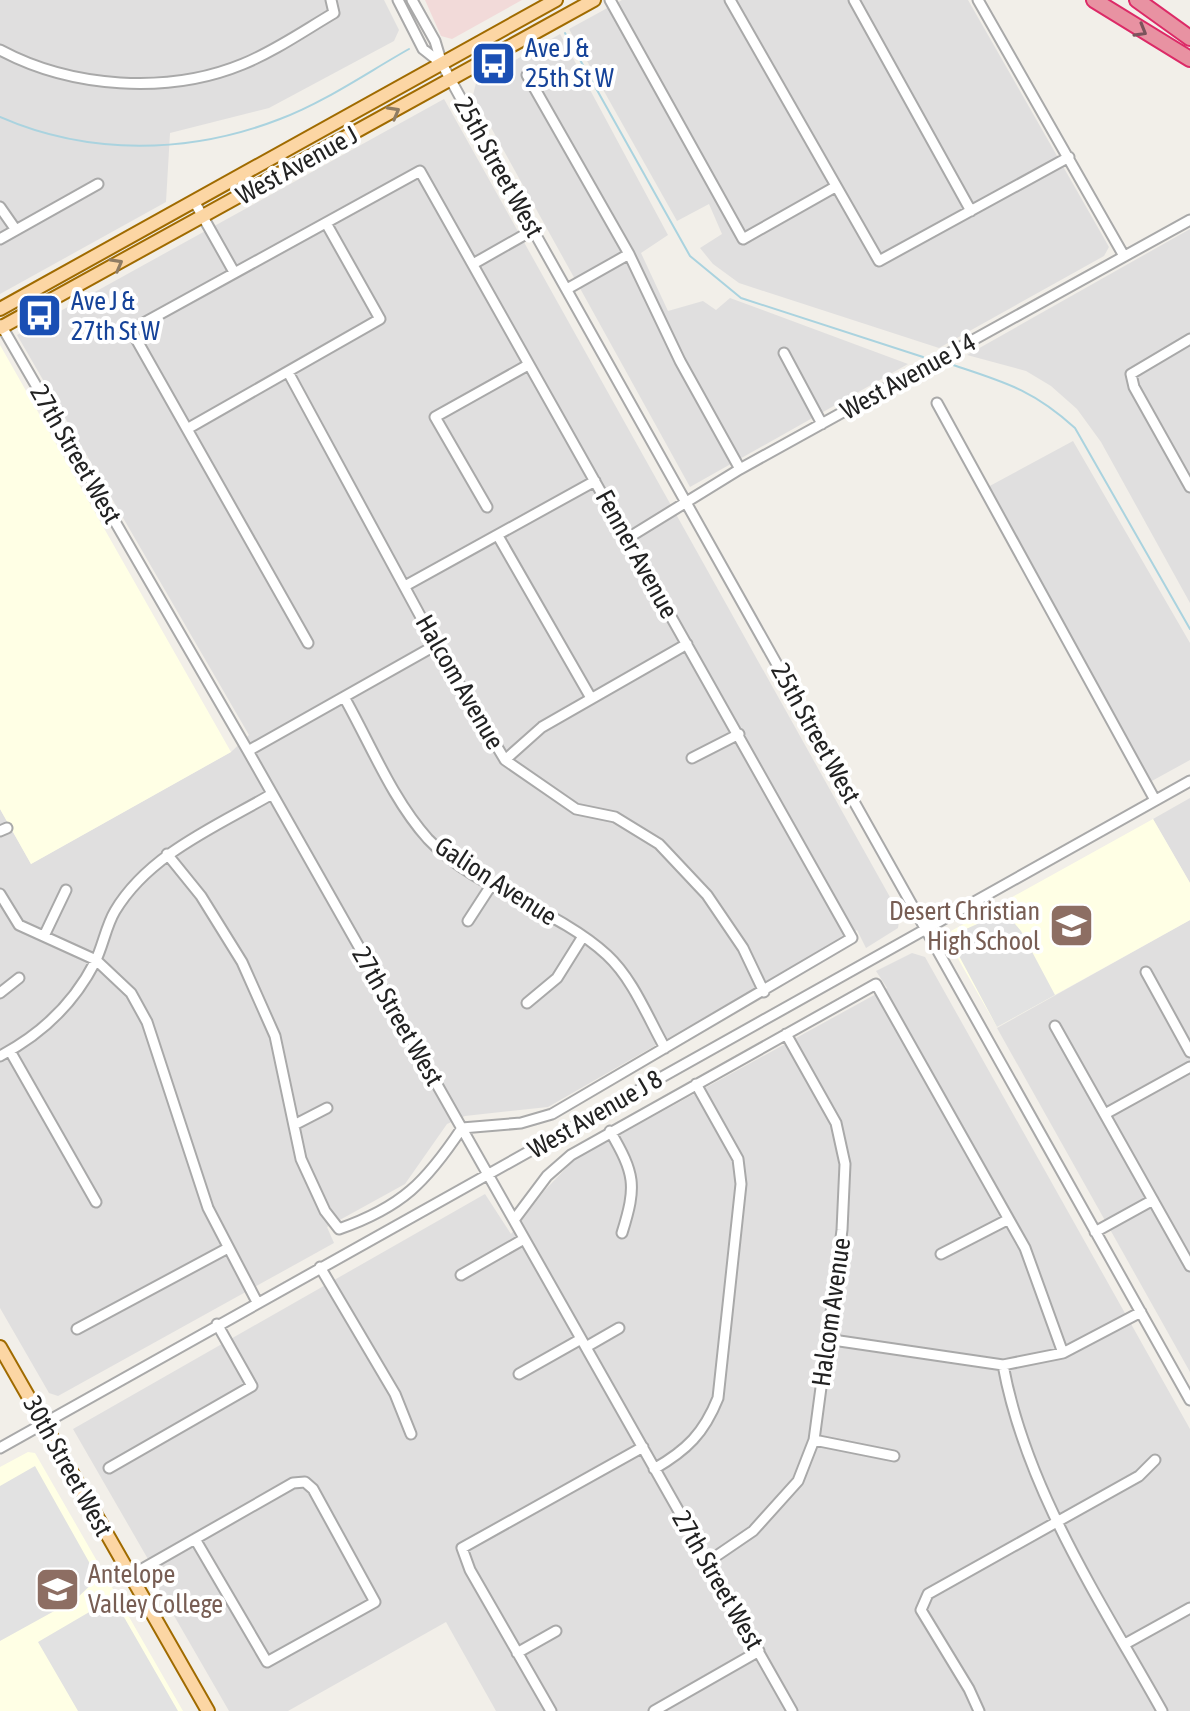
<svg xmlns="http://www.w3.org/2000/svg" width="1190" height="1711" font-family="'Asap Condensed',sans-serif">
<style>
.residential{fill:#e0dfdf}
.commercial{fill:#f2dad9}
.education{fill:#ffffe5}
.parking{fill:#e2e2e2}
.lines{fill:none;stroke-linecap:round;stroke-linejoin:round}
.stream{stroke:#aad3df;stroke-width:2}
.minor-casing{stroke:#a9a9a9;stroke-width:13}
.major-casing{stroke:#a06b00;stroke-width:16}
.highway-casing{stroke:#dc2a67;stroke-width:18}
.minor{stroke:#fff;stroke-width:9}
.major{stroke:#fcd6a4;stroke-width:12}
.highway{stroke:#e892a2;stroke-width:14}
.oneway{stroke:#7b545c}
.oneway2{stroke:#8f7c63}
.labels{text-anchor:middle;stroke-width:8;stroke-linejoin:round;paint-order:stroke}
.transit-label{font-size:26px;fill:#164399;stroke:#fff;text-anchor:start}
.street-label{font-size:26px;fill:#222;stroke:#fff}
.education-label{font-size:26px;fill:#785e54;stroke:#fff;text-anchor:end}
</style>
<rect width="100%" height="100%" fill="#f2efe9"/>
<path class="residential" d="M 0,0 L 384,0 L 399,30 L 394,41 L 269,108 L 170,133 L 166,202 L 0,294 Z
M 622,0 L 968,0 L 1109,247 L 1104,256 L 939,348 L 739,283 L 713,264 L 700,248 L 722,234 L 709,204 L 677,221 L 569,29 Z
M 560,34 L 668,235 L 641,253 L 668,311 L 703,301 L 716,310 L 730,298 L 908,364 L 690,487 L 473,95 L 476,83 Z
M 444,99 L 900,915 L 898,928 L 866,948 L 857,930 L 548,1107 L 465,1116 L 447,1124 L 405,1184 L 327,1227 L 334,1243 L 58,1396 L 49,1393 L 0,1308 L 0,809 L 31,864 L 231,752 L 249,735 L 17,335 Z
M 1190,229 L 1190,603 L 1101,442 L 1077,409 L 1051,386 L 1026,371 L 967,355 Z
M 1073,441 L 1190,643 L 1190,760 L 1150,782 L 986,488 Z
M 1190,798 L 1190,883 L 1153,819 Z
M 1190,920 L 1190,1372 L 997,1028 Z
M 912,953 L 925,957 L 1190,1429 L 1190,1711 L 496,1711 L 446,1622 L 288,1711 L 229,1711 L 154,1581 L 156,1573 L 73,1429 L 485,1194 L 511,1234 L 545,1190 L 574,1160 L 887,988 L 876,971 Z"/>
<path class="commercial" d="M 425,0 L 522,0 L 452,39 L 441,36 Z"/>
<path class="education" d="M 0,345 L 231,752 L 31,864 L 0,809 Z
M 1153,819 L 1190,883 L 1190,920 L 997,1027 L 948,941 L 951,931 Z
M 28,1452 L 35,1453 L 183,1711 L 0,1711 L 0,1467 Z"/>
<path class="parking" d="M 1005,912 L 1021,931 L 1055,995 L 997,1027 L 957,952 L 961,945 L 959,932 Z
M 35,1466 L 98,1578 L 76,1599 L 0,1641 L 0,1486 Z
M 103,1604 L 110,1609 L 117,1605 L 178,1711 L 78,1711 L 38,1642 Z"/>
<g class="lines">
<path class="stream" d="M 565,33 L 690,256 L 741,298 L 923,357
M 0,117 C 89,156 190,154 280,119 C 325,102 368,72 409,49
M 950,364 C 1004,382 1032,389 1075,428 L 1190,629"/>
<defs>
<path id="minor" d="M 398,0 L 423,49 L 442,64
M 412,0 L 435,41 L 442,64 L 533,230 L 1190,1400
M 610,0 L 743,239 L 835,187
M 730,0 L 879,261 L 1069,157
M 854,0 L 971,211
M 978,0 L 1124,256
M 0,50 C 71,88 168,95 243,64 C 275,51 305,30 334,13 L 331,0
M 527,75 L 629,254 L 680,361 L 740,469
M 194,201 L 234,272
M 0,207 L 16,230
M 0,239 L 98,184
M 473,264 L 533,230
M 567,289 L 629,254
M 1,325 L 248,751 L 792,1711
M 1190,339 L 1131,374 L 1134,387 L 1190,487
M 784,353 L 822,424
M 288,372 L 436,645 L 505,760 L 576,809 L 615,817 L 659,844 L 707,895 L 743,948 L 764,992
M 937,403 L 1155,800
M 187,429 L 380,319 L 326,223
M 487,507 L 435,417 L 528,365
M 498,536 L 591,698
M 628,538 L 740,469 L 1190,220
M 405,586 L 595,481
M 344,697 C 370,743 392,799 428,839 C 477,891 555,907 607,955 C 633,979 648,1018 665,1048
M 248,751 L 436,645
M 692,758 L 739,734
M 505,760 L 542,727 L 687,644
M 0,831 L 7,828
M 167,854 L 201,896 L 242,962 L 275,1036 L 301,1159 L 325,1211 L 339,1229 C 402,1207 426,1182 462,1128 L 521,1123 L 552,1114 L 852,938 L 420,171 L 131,330 L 308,643
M 0,894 L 19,925 L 96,960 L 131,993 L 147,1022 L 208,1208 L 257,1302
M 468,921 L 492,884
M 44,936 L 66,890
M 1146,972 L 1190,1052
M 0,993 L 19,978
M 527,1003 L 557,978 L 582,938
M 1055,1026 L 1190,1266
M 10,1051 L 96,1202
M 0,1056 C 40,1035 74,1003 95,962 C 103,946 106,926 115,911 C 149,854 217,826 272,794
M 1105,1114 L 1190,1067
M 296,1124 L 327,1108
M 610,1131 C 635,1174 637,1185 622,1233
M 514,1220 L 547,1176 L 571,1155 L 876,984 L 1025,1248 L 1063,1353
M 1095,1232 L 1153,1200
M 941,1254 L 1007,1220
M 320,1267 L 395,1394 L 411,1434
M 461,1275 L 524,1239
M 77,1329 L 228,1248
M 826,1339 L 1003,1365 L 1063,1353 L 1141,1312
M 586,1347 L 619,1328
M 1003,1365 C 1026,1490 1101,1602 1162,1711
M 519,1374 L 581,1339
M 814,1440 L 894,1456
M 0,1448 L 1190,781
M 109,1468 L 252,1386 L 217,1324
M 654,1469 C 687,1450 704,1433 718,1398 L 741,1184 L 738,1159 L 696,1084
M 709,1561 L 753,1531 L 798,1481 L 814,1440 L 842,1230 L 845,1164 L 836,1123 L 786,1034
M 130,1576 C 185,1545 239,1514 293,1483 L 305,1482 L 313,1489 L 375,1602 L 267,1662 L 195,1539
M 1125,1644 L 1190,1608
M 517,1653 L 556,1631
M 551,1711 L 470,1570 L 462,1548 L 643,1447
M 654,1711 L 759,1651
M 979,1711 L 969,1689 L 921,1610 L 928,1594 L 1139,1476 L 1155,1460"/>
<path id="major" d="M 0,309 L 556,0
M 0,328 L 594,0
M 0,1347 L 208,1711"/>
<path id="highway" d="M 1094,0 L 1190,59
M 1137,0 L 1190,38"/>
</defs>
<use href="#minor" class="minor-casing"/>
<use href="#major" class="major-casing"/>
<use href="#highway" class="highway-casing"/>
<use href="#minor" class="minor"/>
<use href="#major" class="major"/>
<use href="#highway" class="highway"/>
</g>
<defs><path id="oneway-chevron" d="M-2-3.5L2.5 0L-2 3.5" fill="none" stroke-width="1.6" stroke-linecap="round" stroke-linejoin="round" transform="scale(2)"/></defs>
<use class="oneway" href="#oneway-chevron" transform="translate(1141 31) rotate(30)"/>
<g class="oneway2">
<use href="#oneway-chevron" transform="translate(394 112) rotate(-29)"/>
<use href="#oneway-chevron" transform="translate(117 264) rotate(-29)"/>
</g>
<defs>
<symbol id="bus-square" viewBox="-11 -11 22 22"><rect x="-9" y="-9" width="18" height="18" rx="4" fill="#1a4fb4" stroke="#fff"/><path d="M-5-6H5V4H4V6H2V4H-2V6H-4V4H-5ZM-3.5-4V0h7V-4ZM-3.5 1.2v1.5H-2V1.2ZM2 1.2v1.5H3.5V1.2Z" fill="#fff"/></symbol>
<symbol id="school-square" viewBox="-11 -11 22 22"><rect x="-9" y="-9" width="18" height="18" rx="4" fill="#8d6e63" stroke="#fff"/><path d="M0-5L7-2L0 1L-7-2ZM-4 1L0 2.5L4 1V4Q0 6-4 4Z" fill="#fff"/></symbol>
<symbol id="university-square" viewBox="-11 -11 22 22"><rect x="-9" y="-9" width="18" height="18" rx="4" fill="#8d6e63" stroke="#fff"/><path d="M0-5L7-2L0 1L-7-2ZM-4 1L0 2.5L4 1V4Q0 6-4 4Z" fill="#fff"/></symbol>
</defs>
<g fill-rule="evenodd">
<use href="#bus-square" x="468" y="38" width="51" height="51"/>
<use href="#bus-square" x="14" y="290" width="51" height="51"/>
<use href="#school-square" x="1046" y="900" width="51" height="51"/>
<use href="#university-square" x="32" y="1564" width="51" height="51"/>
</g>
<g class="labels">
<g class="transit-label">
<text x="525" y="57">Ave J &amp;<tspan x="525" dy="30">25th St W</tspan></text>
<text x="71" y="310">Ave J &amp;<tspan x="71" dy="30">27th St W</tspan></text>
</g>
<g class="street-label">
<text transform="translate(297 165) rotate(-29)" y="9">West Avenue J</text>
<text transform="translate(499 167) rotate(61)" y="9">25th Street West</text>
<text transform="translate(908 376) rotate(-29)" y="9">West Avenue J 4</text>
<text transform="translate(76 454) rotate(60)" y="9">27th Street West</text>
<text transform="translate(637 554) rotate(61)" y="9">Fenner Avenue</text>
<text transform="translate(460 682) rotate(60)" y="9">Halcom Avenue</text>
<text transform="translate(816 733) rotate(61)" y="9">25th Street West</text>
<text transform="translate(496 881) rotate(33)" y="9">Galion Avenue</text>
<text transform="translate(398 1016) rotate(60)" y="9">27th Street West</text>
<text transform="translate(595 1114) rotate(-30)" y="9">West Avenue J 8</text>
<text transform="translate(831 1312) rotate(-82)" y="9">Halcom Avenue</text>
<text transform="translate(68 1466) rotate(61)" y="9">30th Street West</text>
<text transform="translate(718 1580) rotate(60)" y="9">27th Street West</text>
</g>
<g class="education-label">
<text x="1040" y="920">Desert Christian<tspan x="1040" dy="30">High School</tspan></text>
<text x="88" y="1583" text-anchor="start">Antelope<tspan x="88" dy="30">Valley College</tspan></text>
</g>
</g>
</svg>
